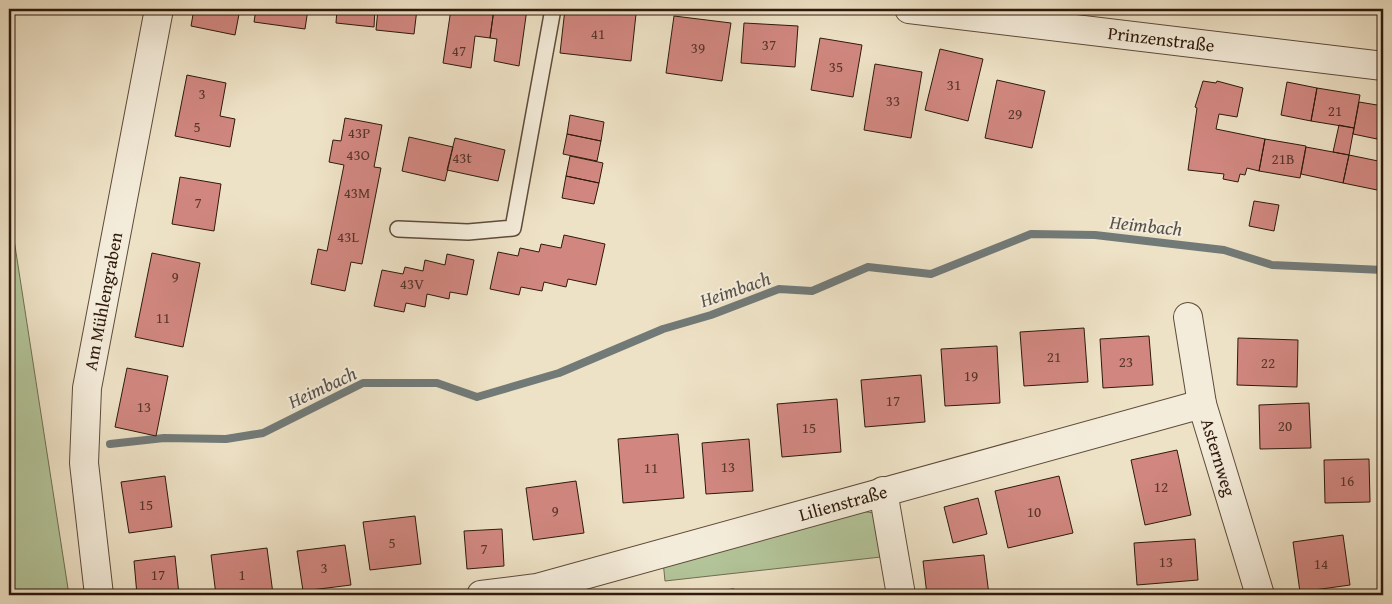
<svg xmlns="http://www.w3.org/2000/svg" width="1392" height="604" font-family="'Gentium Book Plus',serif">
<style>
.green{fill:#b3c499;stroke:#706e52}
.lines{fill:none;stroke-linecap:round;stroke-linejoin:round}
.stream{stroke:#727a78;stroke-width:8}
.building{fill:#d18780;stroke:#2e190c}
.lane-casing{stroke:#5e4b3a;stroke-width:18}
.street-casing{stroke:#5e4b3a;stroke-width:30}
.lane{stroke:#f4ecda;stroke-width:15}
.street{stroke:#f4ecda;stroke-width:28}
.labels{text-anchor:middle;stroke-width:4;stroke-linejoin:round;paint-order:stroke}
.number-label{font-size:15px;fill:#573429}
.street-label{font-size:18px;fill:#2e190c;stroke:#f4ecda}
.water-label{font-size:19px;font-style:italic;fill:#56514b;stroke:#f4ecda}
</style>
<rect width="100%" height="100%" fill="#eee2c6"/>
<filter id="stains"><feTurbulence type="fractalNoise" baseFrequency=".004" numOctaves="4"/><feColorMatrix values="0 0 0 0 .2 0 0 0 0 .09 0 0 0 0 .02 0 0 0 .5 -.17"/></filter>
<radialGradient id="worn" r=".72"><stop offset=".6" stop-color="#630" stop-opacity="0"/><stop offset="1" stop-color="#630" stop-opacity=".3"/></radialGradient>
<path class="green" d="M 9,233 L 13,233 L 69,595 L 9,595 Z
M 855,510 L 880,514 L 890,556 L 665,581 L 663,561 Z"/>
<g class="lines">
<path class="stream" d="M 110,444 L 164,438 L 226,439 L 263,433 L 363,383 L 437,383 L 477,397 L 559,373 L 663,329 L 711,315 L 779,289 L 812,291 L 868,267 L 931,274 L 1031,234 L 1095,235 L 1224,250 L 1272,265 L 1383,270"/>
</g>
<path class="building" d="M 194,9 L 240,9 L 235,35 L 191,26 Z
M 256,9 L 308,9 L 305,29 L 254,22 Z
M 337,9 L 375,9 L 374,27 L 336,23 Z
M 378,9 L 417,9 L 414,34 L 376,30 Z
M 451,9 L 494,9 L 490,38 L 475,36 L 471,68 L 443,63 Z
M 494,9 L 527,9 L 519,66 L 494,61 L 497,39 L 490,38 Z
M 565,9 L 591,9 L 636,14 L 631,61 L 560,53 Z
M 674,16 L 731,23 L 722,81 L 666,73 Z
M 744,23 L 798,26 L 795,67 L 741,63 Z
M 820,38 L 862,45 L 853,97 L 811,90 Z
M 940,49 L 983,59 L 968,121 L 925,110 Z
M 875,64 L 922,72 L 911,138 L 864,130 Z
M 187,75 L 226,83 L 220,116 L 235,119 L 230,147 L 175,136 Z
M 997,80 L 1045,91 L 1032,148 L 985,138 Z
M 1203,81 L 1216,83 L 1217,81 L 1243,88 L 1237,117 L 1219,114 L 1216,129 L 1265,139 L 1259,171 L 1247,168 L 1245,175 L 1240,174 L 1238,182 L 1223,179 L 1224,174 L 1188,170 L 1197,108 L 1195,107 Z
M 1287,82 L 1317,88 L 1311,121 L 1281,115 Z
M 1317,88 L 1360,95 L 1354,128 L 1311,121 Z
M 1359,102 L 1383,106 L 1377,139 L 1353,134 Z
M 570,115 L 604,122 L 601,141 L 567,134 Z
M 345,118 L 382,125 L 374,167 L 381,168 L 362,264 L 351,262 L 345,291 L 311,284 L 318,249 L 327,251 L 344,165 L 329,162 L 333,140 L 341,141 Z
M 1339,125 L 1354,128 L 1349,155 L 1333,152 Z
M 567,134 L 601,141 L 597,161 L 563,154 Z
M 409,137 L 453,147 L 445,181 L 402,171 Z
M 455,138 L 505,150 L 498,181 L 447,170 Z
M 1265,139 L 1306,146 L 1300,178 L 1259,171 Z
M 1306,147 L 1349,155 L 1343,183 L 1301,174 Z
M 1349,155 L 1383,162 L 1382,191 L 1343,183 Z
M 570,156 L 603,163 L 599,183 L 566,176 Z
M 566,176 L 599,183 L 594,204 L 562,198 Z
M 180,177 L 221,184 L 214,231 L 172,224 Z
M 1254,201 L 1279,205 L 1274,231 L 1249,226 Z
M 564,235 L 605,244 L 596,285 L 568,279 L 566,287 L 544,282 L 542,291 L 521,287 L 519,295 L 490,289 L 498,252 L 518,256 L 520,248 L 539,252 L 541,244 L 561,248 Z
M 152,253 L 200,263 L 183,347 L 135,337 Z
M 447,254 L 474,260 L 467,295 L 450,292 L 449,299 L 427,294 L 425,307 L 406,303 L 404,312 L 374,306 L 382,270 L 403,274 L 405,267 L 423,271 L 425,260 L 445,265 Z
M 1084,328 L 1088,382 L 1024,386 L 1020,332 Z
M 1149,336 L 1153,385 L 1103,388 L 1100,339 Z
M 1238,338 L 1298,340 L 1297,387 L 1237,385 Z
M 997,346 L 1000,403 L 945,406 L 941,349 Z
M 127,368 L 168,376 L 156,436 L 115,427 Z
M 921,375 L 925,422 L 865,427 L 861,380 Z
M 837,399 L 841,452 L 782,457 L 777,404 Z
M 1309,403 L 1311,448 L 1260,449 L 1259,405 Z
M 678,434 L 684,498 L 623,503 L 618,439 Z
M 749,439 L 753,491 L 706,494 L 702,443 Z
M 1177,450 L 1191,515 L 1145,525 L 1131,460 Z
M 1369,459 L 1370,502 L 1325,503 L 1324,460 Z
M 165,476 L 172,527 L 129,533 L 121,482 Z
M 1059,476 L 1073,533 L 1008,548 L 995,491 Z
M 576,481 L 584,533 L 533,540 L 526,488 Z
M 978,498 L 987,534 L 953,543 L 944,507 Z
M 415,516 L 421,564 L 370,570 L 363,522 Z
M 502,529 L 504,566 L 467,569 L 464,531 Z
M 1343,535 L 1350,585 L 1300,592 L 1293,542 Z
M 1195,539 L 1198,580 L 1137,585 L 1134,543 Z
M 345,545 L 351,585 L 303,591 L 297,551 Z
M 267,548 L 273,594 L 216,595 L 211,555 Z
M 984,555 L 989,595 L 927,595 L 923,561 Z
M 175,556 L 179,595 L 137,595 L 134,561 Z
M 734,589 L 735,595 L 702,595 L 702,592 Z"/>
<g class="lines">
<defs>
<path id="lane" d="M 398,229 L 468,232 L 513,228 L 553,9"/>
<g id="street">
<path id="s1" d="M 909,9 L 1383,66"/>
<path id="s2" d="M 1188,317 L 1202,404 L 1260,595"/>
<path d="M 883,491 L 901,595"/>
<path id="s3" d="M 99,595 L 84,463 L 87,388 L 159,9"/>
<path id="s4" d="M 481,595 L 537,588 L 1202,404"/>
</g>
</defs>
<use href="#lane" class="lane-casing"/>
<use href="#street" class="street-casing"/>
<use href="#lane" class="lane"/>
<use href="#street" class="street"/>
</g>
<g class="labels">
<g class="number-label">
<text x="598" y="39">41</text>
<text x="769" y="50">37</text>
<text x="698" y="53">39</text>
<text x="459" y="56">47</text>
<text x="836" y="72">35</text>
<text x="954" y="90">31</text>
<text x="202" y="99">3</text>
<text x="893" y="106">33</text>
<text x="1335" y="116">21</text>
<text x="1015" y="119">29</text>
<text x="197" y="132">5</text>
<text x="359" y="138">43P</text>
<text x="358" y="160">43O</text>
<text x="462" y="163">43t</text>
<text x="1283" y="164">21B</text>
<text x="357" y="198">43M</text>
<text x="198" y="208">7</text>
<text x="348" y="242">43L</text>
<text x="175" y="282">9</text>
<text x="412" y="289">43V</text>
<text x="163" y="323">11</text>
<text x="1054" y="362">21</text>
<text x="1126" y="367">23</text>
<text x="1268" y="368">22</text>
<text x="971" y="381">19</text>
<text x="893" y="406">17</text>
<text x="144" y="412">13</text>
<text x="1285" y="431">20</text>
<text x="809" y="433">15</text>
<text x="728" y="472">13</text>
<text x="651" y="473">11</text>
<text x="1347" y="486">16</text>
<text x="1161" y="492">12</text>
<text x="146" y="510">15</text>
<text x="555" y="516">9</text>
<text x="1034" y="517">10</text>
<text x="392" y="548">5</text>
<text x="484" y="554">7</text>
<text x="1166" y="567">13</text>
<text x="1321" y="569">14</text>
<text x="324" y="573">3</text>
<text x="158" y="580">17</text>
<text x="242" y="580">1</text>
</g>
<g class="street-label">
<text dy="6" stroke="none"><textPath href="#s1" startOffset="254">Prinzenstraße</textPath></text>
<text dy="6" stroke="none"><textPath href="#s3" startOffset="296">Am Mühlengraben</textPath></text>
<text dy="6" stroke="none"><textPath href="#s2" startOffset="144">Asternweg</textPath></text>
<text dy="6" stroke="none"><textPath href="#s4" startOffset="374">Lilienstraße</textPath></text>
</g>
<g class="water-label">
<text transform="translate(1146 225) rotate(6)" y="7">Heimbach</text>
<text transform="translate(735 289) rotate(-19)" y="7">Heimbach</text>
<text transform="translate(322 387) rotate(-25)" y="7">Heimbach</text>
</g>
</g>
<rect width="1392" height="604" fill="none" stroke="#eee2c6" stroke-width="30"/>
<rect x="10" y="10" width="1372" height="584" fill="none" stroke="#2e190c" stroke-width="2.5"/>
<rect x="15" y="15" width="1362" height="574" fill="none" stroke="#2e190c"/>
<rect width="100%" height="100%" filter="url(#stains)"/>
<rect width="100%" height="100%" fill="url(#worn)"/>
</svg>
